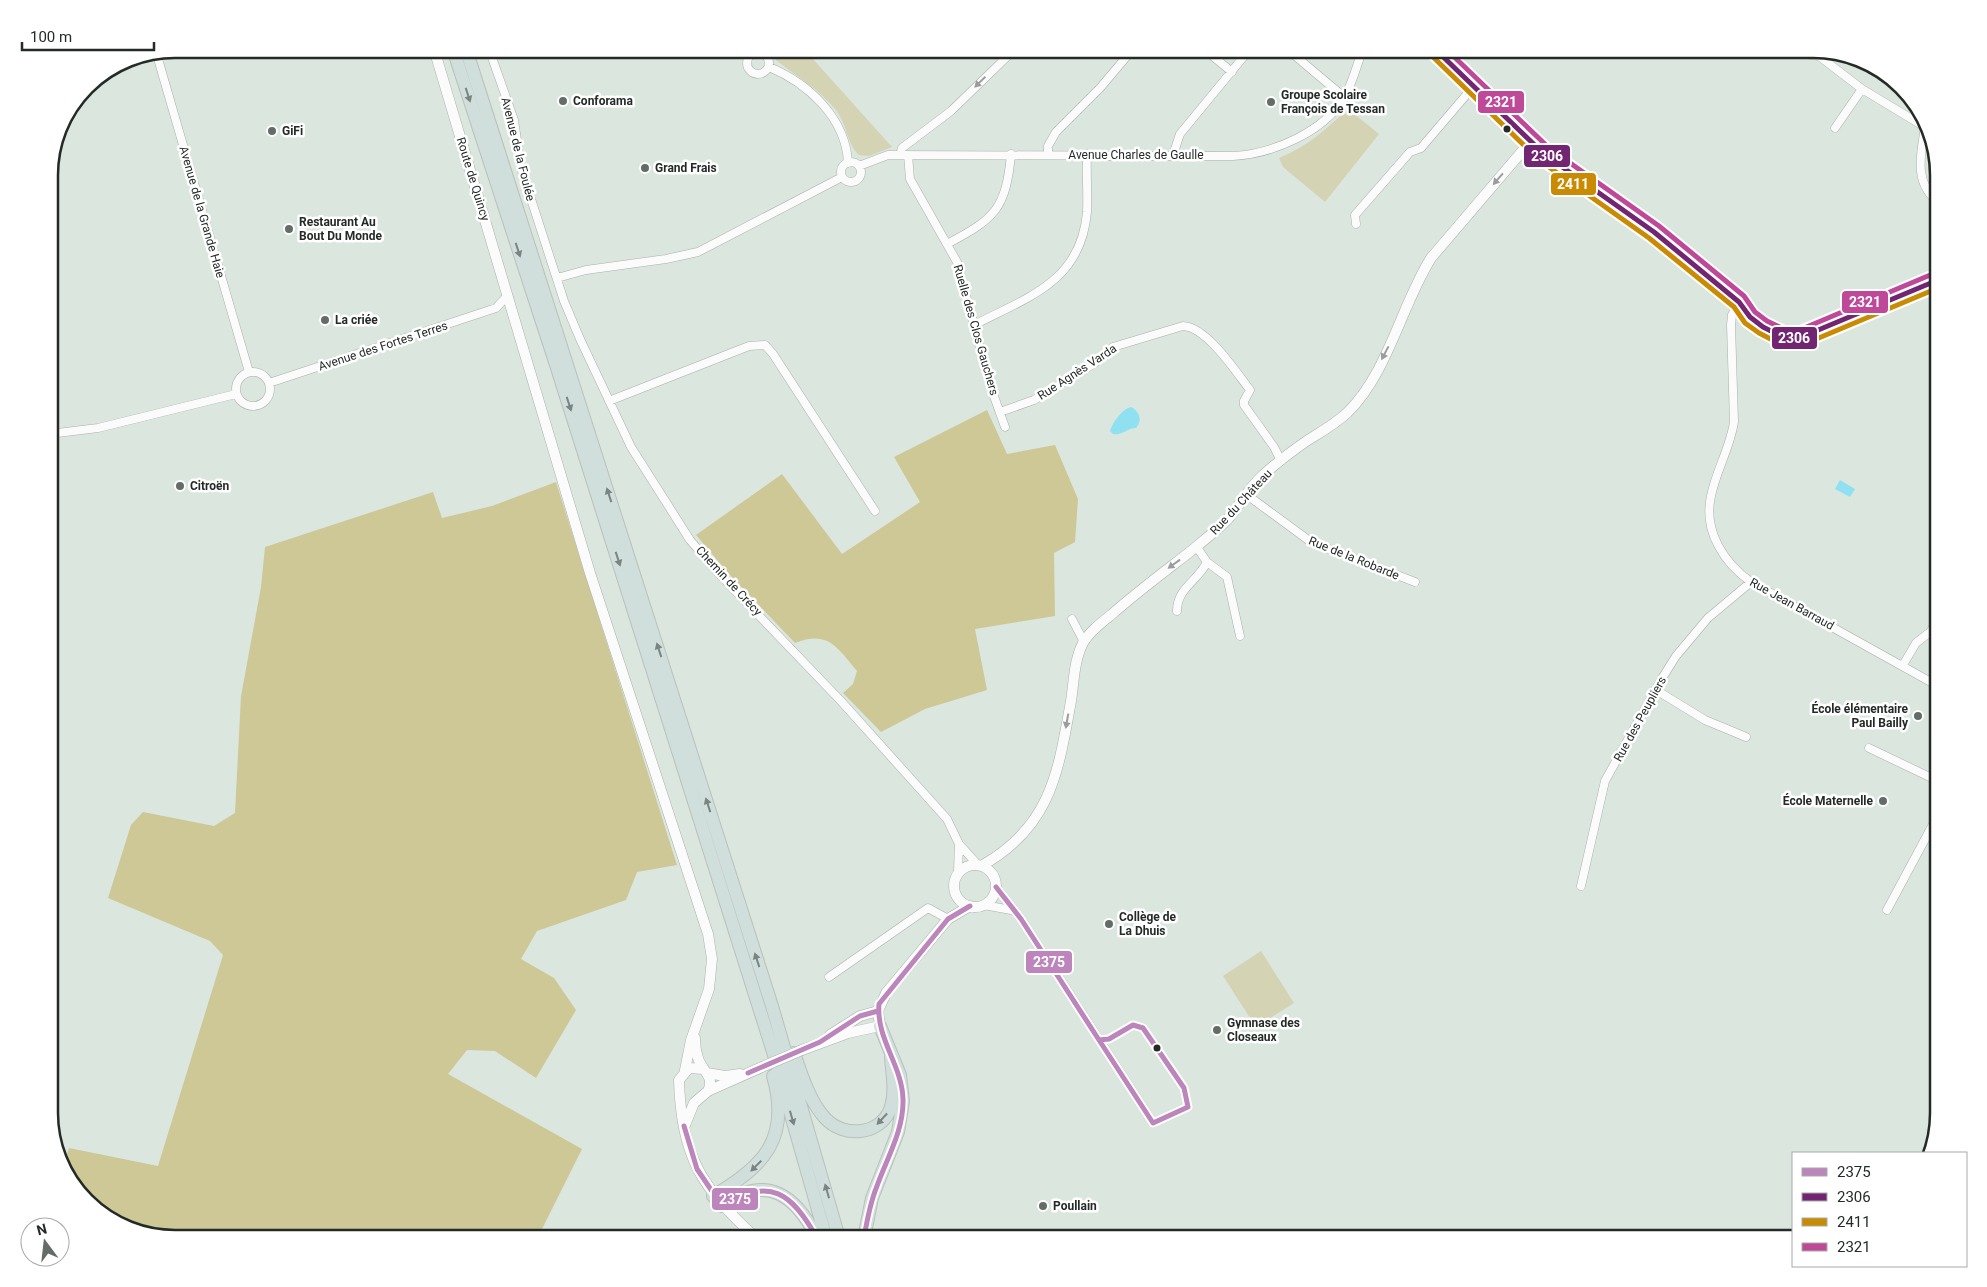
<svg xmlns="http://www.w3.org/2000/svg" width="1987" height="1287" font-family="Roboto,sans-serif">
<style>
.green{fill:#d4d3b3}
.forest{fill:#cdc896}
.water{fill:#8fe0f1}
.lines{fill:none;stroke-linecap:round;stroke-linejoin:round}
.minor-casing{stroke:#aab1ac;stroke-width:9}
.tertiary-casing{stroke:#aab1ac;stroke-width:11}
.trunk-casing{stroke:#bac0bc;stroke-width:14}
.minor{stroke:#fafbfa;stroke-width:8}
.tertiary{stroke:#fafbfa;stroke-width:10}
.trunk{stroke:#d0dedc;stroke-width:12}
.tertiary-bridge-casing{stroke:#aab1ac;stroke-width:11;stroke-linecap:butt}
.tertiary-bridge{stroke:#fafbfa;stroke-width:10}
.bus-1-casing{stroke:#fff;stroke-width:9}
.bus-2-casing{stroke:#fff;stroke-width:9}
.bus-3-casing{stroke:#fff;stroke-width:9}
.bus-4-casing{stroke:#fff;stroke-width:9}
.bus-1{stroke:#bc85bb;stroke-width:5}
.bus-2{stroke:#722671;stroke-width:5}
.bus-3{stroke:#ca8b04;stroke-width:5}
.bus-4{stroke:#be4999;stroke-width:5}
.oneway{fill:#9a9d9b}
.oneway2{fill:#7a8481}
.poi-dot{fill:#646c67;stroke:#fff;stroke-width:2}
.bus-dot{fill:#242b26;stroke:#fff;stroke-width:2}
.labels{text-anchor:middle;stroke-width:5;stroke-linejoin:round;paint-order:stroke}
.poi-label{font-size:12px;font-weight:bold;fill:#242b26;stroke:#fff;text-anchor:start}
.street-label{font-size:12px;fill:#242b26;stroke:#fff}
.rim{fill:none;stroke:#242b26;stroke-width:2.5}
.line-badge{stroke:#fff;stroke-width:2}
.badge-label{font-size:14px;text-anchor:middle;font-weight:bold;fill:#fff}
</style>
<rect width="100%" height="100%" fill="#dbe6df"/>
<path class="green" d="M 773,49 L 804,49 L 892,147 L 869,156 L 859,155 C 847,144 847,124 836,110 C 820,90 796,76 776,60 Z
M 1348,109 L 1379,134 L 1325,202 L 1283,167 L 1279,158 C 1307,147 1326,129 1348,109 Z
M 1261,951 L 1294,1003 L 1256,1027 L 1223,976 Z"/>
<path class="forest" d="M 987,410 L 1007,454 L 1055,445 L 1078,499 L 1075,542 L 1054,553 L 1055,616 L 975,629 L 987,690 L 925,709 L 881,732 L 843,693 L 853,684 L 857,671 C 837,647 828,630 795,643 L 729,574 L 696,535 L 782,474 L 842,554 L 920,502 L 894,457 Z
M 556,482 L 677,865 L 637,872 L 626,900 L 537,931 L 521,959 L 554,978 L 576,1010 L 536,1078 L 495,1051 L 467,1050 L 448,1074 L 582,1149 L 542,1229 L 533,1238 L 175,1238 L 105,1217 L 65,1175 L 63,1166 L 69,1148 L 158,1166 L 223,955 L 210,941 L 108,898 L 131,825 L 143,812 L 214,826 L 235,813 L 241,696 L 261,587 L 265,547 L 433,492 L 442,518 L 492,506 Z"/>
<path class="water" d="M 1131,407 C 1139,411 1143,420 1136,428 C 1127,428 1122,436 1113,434 L 1110,431 C 1113,422 1122,409 1131,407 Z
M 1840,480 L 1855,489 L 1850,497 L 1835,489 Z"/>
<g class="lines">
<defs>
<path id="minor" d="M 489,49 L 514,120 L 521,168 L 564,301 L 580,339 L 631,447 L 690,540 L 721,576 L 840,700 L 947,819 L 959,844 L 958,872
M 1204,49 L 1232,72
M 1287,49 L 1344,97
M747 63a11 11 0 1 1 22 0a11 11 0 1 1-22 0Z
M 156,52 L 249,372
M 1804,54 L 1819,56 L 1862,89 L 1925,127
M 1299,58 L 1303,49
M 769,67 C 808,83 846,118 848,163
M 1925,127 C 1921,154 1913,182 1938,202
M 1835,128 L 1862,89
M 900,155 L 902,148 L 951,111 L 1015,49
M 908,155 L 910,179 L 957,262 L 990,385 L 1005,427
M 1048,155 L 1048,146 L 1056,132 L 1100,88 L 1133,49
M 1173,155 L 1180,134 L 1250,49
M841 172a10 10 0 1 1 20 0a10 10 0 1 1-20 0Z
M 859,166 L 888,155 L 1233,156 C 1272,154 1325,132 1345,96 C 1353,82 1357,64 1363,49
M 1356,224 L 1355,215 L 1410,152 L 1421,148 L 1473,87
M 947,244 C 994,219 1006,210 1011,154
M 557,278 L 586,270 L 666,259 L 698,252 L 842,177
M 1739,302 L 1732,315 L 1731,325 L 1734,422 C 1730,448 1716,471 1711,496 C 1703,531 1724,563 1751,582 L 1938,686
M 974,325 C 1028,297 1081,282 1087,212 C 1088,193 1086,173 1087,154
M236 389a17 17 0 1 1 34 0a17 17 0 1 1-34 0Z
M 269,383 L 496,308 L 508,295
M 609,401 L 749,346 L 765,345 L 773,354 L 875,511
M 1000,412 L 1034,400 L 1095,363 L 1113,347 L 1183,326 C 1207,327 1236,372 1250,390 L 1244,401 L 1244,405 L 1274,447 L 1281,461
M 49,434 L 98,428 L 236,394
M 1247,495 L 1311,542 L 1415,582
M 1938,546 C 1932,556 1935,566 1938,578
M 1207,562 L 1227,577 L 1240,636
M 1177,611 C 1177,588 1198,581 1207,562 L 1196,546
M 1072,619 L 1084,642
M 1903,665 L 1916,643 L 1930,632 L 1938,619
M 1656,690 L 1705,720 L 1746,737
M 1869,748 L 1938,781
M 959,844 L 978,865
M 1581,886 L 1605,781 L 1661,680 L 1676,656 L 1708,618 L 1751,582
M 996,887 L 1021,919 L 1153,1123
M 984,905 L 1011,910
M 1887,910 L 1938,815
M 829,977 L 928,908 L 948,919"/>
<path id="tertiary" d="M 434,49 L 590,573 L 708,934 L 712,959 L 709,989 L 691,1040 L 685,1070
M 1435,49 L 1544,154 L 1654,232 L 1739,302 L 1750,317 L 1763,327 L 1787,339 L 1799,338 L 1938,280
M954 886a21 21 0 1 1 42 0a21 21 0 1 1-42 0Z
M 981,866 C 1051,827 1058,773 1071,701 C 1074,682 1074,660 1083,643 C 1089,632 1101,623 1111,615 C 1137,592 1164,572 1191,551 C 1203,541 1216,531 1227,520 C 1239,507 1248,489 1261,477 C 1275,464 1292,451 1308,440 C 1321,432 1335,424 1347,413 C 1388,373 1401,306 1431,258 L 1530,142
M 830,1035 L 860,1016 L 878,1011
M 695,1038 C 695,1045 696,1052 698,1058 C 702,1071 715,1076 708,1091
M 802,1050 L 848,1033 L 880,1026 L 878,1011 L 886,993 L 948,919 L 970,906
M 703,1069 L 689,1068 L 679,1080 C 681,1156 701,1187 756,1238
M 707,1073 L 725,1076 L 740,1074
M 685,1125 L 694,1103 L 708,1091 L 762,1067"/>
<path id="trunk" d="M 453,49 L 557,368 L 774,1055 L 826,1238
M 466,49 L 772,1006 L 839,1238
M 794,1053 C 801,1074 810,1102 825,1118 C 844,1139 882,1135 891,1107 C 896,1091 892,1073 891,1057
M 713,1196 C 763,1167 791,1139 773,1076
M 722,1206 C 766,1173 796,1195 817,1238
M 864,1238 L 872,1198 L 898,1132 L 903,1101 L 900,1075 L 880,1026"/>
</defs>
<use href="#minor" class="minor-casing"/>
<use href="#tertiary" class="tertiary-casing"/>
<use href="#trunk" class="trunk-casing"/>
<use href="#minor" class="minor"/>
<use href="#tertiary" class="tertiary"/>
<use href="#trunk" class="trunk"/>
<defs>
<path id="tertiary-bridge" d="M 762,1067 L 802,1050"/>
</defs>
<use href="#tertiary-bridge" class="tertiary-bridge-casing"/>
<use href="#tertiary-bridge" class="tertiary-bridge"/>
<defs>
<path id="bus-1" d="M 996,887 L 1021,919 L 1099,1040
M 1133,1025 L 1143,1028 L 1184,1088 L 1188,1107 L 1153,1123 L 1099,1040 L 1109,1039 Z
M 748,1073 L 820,1042 L 860,1016 L 878,1011
M 684,1126 L 697,1169 L 722,1206 C 770,1176 792,1193 817,1238
M 864,1238 C 867,1220 870,1203 877,1186 C 887,1158 904,1130 903,1099 C 902,1065 876,1039 879,1004 L 948,919 L 970,906"/>
<path id="bus-2" d="M 1435,49 L 1544,154 L 1654,232 L 1739,302 L 1750,317 L 1763,327 L 1787,339 L 1799,338 L 1938,280"/>
<path id="bus-3" d="M 1430,54 L 1539,160 L 1649,238 L 1734,307 L 1745,323 L 1759,333 L 1784,346 L 1802,345 L 1938,288"/>
<path id="bus-4" d="M 1446,49 L 1549,148 L 1659,226 L 1744,296 L 1755,312 L 1767,321 L 1788,331 L 1797,331 L 1935,273"/>
</defs>
<use href="#bus-1" class="bus-1-casing"/>
<use href="#bus-2" class="bus-2-casing"/>
<use href="#bus-3" class="bus-3-casing"/>
<use href="#bus-4" class="bus-4-casing"/>
<use href="#bus-1" class="bus-1"/>
<use href="#bus-2" class="bus-2"/>
<use href="#bus-3" class="bus-3"/>
<use href="#bus-4" class="bus-4"/>
</g>
<defs><path id="oneway-solid" d="M-6-.8H1V-3.2L6.5 0L1 3.2V.8H-6Z" transform="scale(1.25)"/></defs>
<g class="oneway">
<use href="#oneway-solid" transform="translate(980 82) rotate(136)"/>
<use href="#oneway-solid" transform="translate(1498 179) rotate(131)"/>
<use href="#oneway-solid" transform="translate(1385 353) rotate(118)"/>
<use href="#oneway-solid" transform="translate(1174 564) rotate(144)"/>
<use href="#oneway-solid" transform="translate(1067 721) rotate(100)"/>
</g>
<g class="oneway2">
<use href="#oneway-solid" transform="translate(468 95) rotate(72)"/>
<use href="#oneway-solid" transform="translate(518 250) rotate(72)"/>
<use href="#oneway-solid" transform="translate(569 404) rotate(72)"/>
<use href="#oneway-solid" transform="translate(609 495) rotate(-108)"/>
<use href="#oneway-solid" transform="translate(618 559) rotate(72)"/>
<use href="#oneway-solid" transform="translate(659 650) rotate(-108)"/>
<use href="#oneway-solid" transform="translate(708 805) rotate(-108)"/>
<use href="#oneway-solid" transform="translate(757 960) rotate(-108)"/>
<use href="#oneway-solid" transform="translate(792 1118) rotate(74)"/>
<use href="#oneway-solid" transform="translate(882 1119) rotate(133)"/>
<use href="#oneway-solid" transform="translate(756 1166) rotate(135)"/>
<use href="#oneway-solid" transform="translate(827 1191) rotate(-106)"/>
</g>
<g class="poi-dot">
<circle cx="563" cy="101" r="5"/>
<circle cx="1271" cy="102" r="5"/>
<circle cx="272" cy="131" r="5"/>
<circle cx="645" cy="168" r="5"/>
<circle cx="289" cy="229" r="5"/>
<circle cx="325" cy="320" r="5"/>
<circle cx="180" cy="486" r="5"/>
<circle cx="1918" cy="716" r="5"/>
<circle cx="1883" cy="801" r="5"/>
<circle cx="1109" cy="924" r="5"/>
<circle cx="1217" cy="1030" r="5"/>
<circle cx="1043" cy="1206" r="5"/>
</g>
<g class="bus-dot">
<circle cx="1507" cy="129" r="4.5"/>
<circle cx="1157" cy="1048" r="4.5"/>
</g>
<g class="labels">
<g class="poi-label">
<text x="1281" y="99">Groupe Scolaire<tspan x="1281" dy="14">François de Tessan</tspan></text>
<text x="573" y="105">Conforama</text>
<text x="282" y="135">GiFi</text>
<text x="655" y="172">Grand Frais</text>
<text x="299" y="226">Restaurant Au<tspan x="299" dy="14">Bout Du Monde</tspan></text>
<text x="335" y="324">La criée</text>
<text x="190" y="490">Citroën</text>
<text x="1908" y="713" text-anchor="end">École élémentaire<tspan x="1908" dy="14">Paul Bailly</tspan></text>
<text x="1873" y="805" text-anchor="end">École Maternelle</text>
<text x="1119" y="921">Collège de<tspan x="1119" dy="14">La Dhuis</tspan></text>
<text x="1227" y="1027">Gymnase des<tspan x="1227" dy="14">Closeaux</tspan></text>
<text x="1053" y="1210">Poullain</text>
</g>
<g class="street-label">
<text transform="translate(518 149) rotate(76)" y="4">Avenue de la Foulée</text>
<text x="1136" y="159">Avenue Charles de Gaulle</text>
<text transform="translate(473 179) rotate(73)" y="4">Route de Quincy</text>
<text transform="translate(202 212) rotate(74)" y="4">Avenue de la Grande Haie</text>
<text transform="translate(976 330) rotate(74)" y="4">Ruelle des Clos Gauchers</text>
<text transform="translate(383 346) rotate(-18)" y="4">Avenue des Fortes Terres</text>
<text transform="translate(1077 372) rotate(-33)" y="4">Rue Agnès Varda</text>
<text transform="translate(1241 502) rotate(-47)" y="4">Rue du Château</text>
<text transform="translate(1354 558) rotate(22)" y="4">Rue de la Robarde</text>
<text transform="translate(729 581) rotate(47)" y="4">Chemin de Crécy</text>
<text transform="translate(1792 604) rotate(29)" y="4">Rue Jean Barraud</text>
<text transform="translate(1640 719) rotate(-61)" y="4">Rue des Peupliers</text>
</g>
</g>
<path d="M0 0H1987V1287H0ZM175 58H1813A117 117 0 0 1 1930 175V1113A117 117 0 0 1 1813 1230H175A117 117 0 0 1 58 1113V175A117 117 0 0 1 175 58Z" fill="#fff" fill-rule="evenodd"/>
<path class="rim" d="M175 58H1813A117 117 0 0 1 1930 175V1113A117 117 0 0 1 1813 1230H175A117 117 0 0 1 58 1113V175A117 117 0 0 1 175 58Z"/>
<g class="line-badge">
<rect x="1477" y="90" width="48" height="24" rx="5" fill="#be4999"/>
<rect x="1523" y="144" width="48" height="24" rx="5" fill="#722671"/>
<rect x="1550" y="172" width="47" height="24" rx="5" fill="#ca8b04"/>
<rect x="1841" y="290" width="48" height="24" rx="5" fill="#be4999"/>
<rect x="1771" y="326" width="47" height="24" rx="5" fill="#722671"/>
<rect x="1025" y="950" width="48" height="24" rx="5" fill="#bc85bb"/>
<rect x="711" y="1187" width="48" height="24" rx="5" fill="#bc85bb"/>
</g>
<g class="badge-label">
<text x="1501" y="107">2321</text>
<text x="1547" y="161">2306</text>
<text x="1573" y="189">2411</text>
<text x="1865" y="307">2321</text>
<text x="1794" y="343">2306</text>
<text x="1049" y="967">2375</text>
<text x="735" y="1204">2375</text>
</g>
<rect x="1792" y="1152" width="175" height="115" fill="#ffffff" stroke="#a7aaa8"/>
<rect x="1802" y="1168" width="25" height="8" fill="#bc85bb" stroke="#a7aaa8"/>
<text x="1837" y="1177" font-size="15" fill="#242b26">2375</text>
<rect x="1802" y="1193" width="25" height="8" fill="#722671" stroke="#a7aaa8"/>
<text x="1837" y="1202" font-size="15" fill="#242b26">2306</text>
<rect x="1802" y="1218" width="25" height="8" fill="#ca8b04" stroke="#a7aaa8"/>
<text x="1837" y="1227" font-size="15" fill="#242b26">2411</text>
<rect x="1802" y="1243" width="25" height="8" fill="#be4999" stroke="#a7aaa8"/>
<text x="1837" y="1252" font-size="15" fill="#242b26">2321</text>
<g transform="translate(45 1242) rotate(345)"><circle r="24" fill="#ffffff" stroke="#a7aaa8"/>
<path d="M0-4L9 19L0 12L-9 19Z" fill="#646c67"/>
<text y="-8" font-size="14" font-weight="bold" text-anchor="middle" fill="#242b26">N</text>
</g>
<path d="M22 42v8h132v-8" fill="none" stroke="#242b26" stroke-width="2.5"/>
<text x="30" y="42" font-size="15" fill="#242b26" stroke="#ffffff" stroke-width="4" paint-order="stroke">100 m</text>
</svg>
